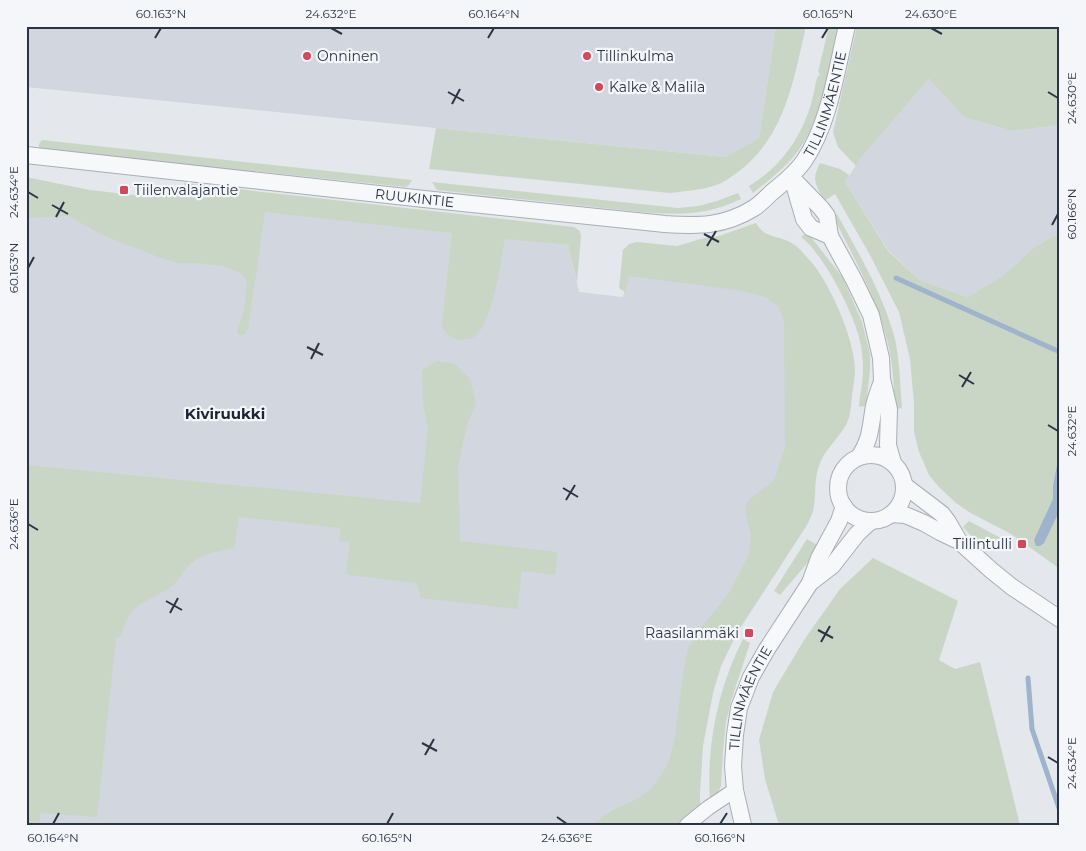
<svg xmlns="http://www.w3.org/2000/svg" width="1086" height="851" font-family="Montserrat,sans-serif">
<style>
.built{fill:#d2d6de}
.green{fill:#c9d6c5}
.water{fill:#9fb4cc}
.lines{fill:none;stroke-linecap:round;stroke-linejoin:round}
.stream{stroke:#9fb4cc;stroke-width:5}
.minor-casing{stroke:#a9aeb7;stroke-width:16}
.tertiary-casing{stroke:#a9aeb7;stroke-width:18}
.minor{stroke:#f7f8fa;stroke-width:14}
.tertiary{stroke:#f7f8fa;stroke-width:16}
.ticks{fill:none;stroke:#2b3445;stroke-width:2}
.poi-dot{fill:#d1495b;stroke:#f4f6f9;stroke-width:2}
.labels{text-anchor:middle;stroke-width:4.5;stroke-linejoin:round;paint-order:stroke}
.poi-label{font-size:14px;fill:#2b3445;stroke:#f4f6f9;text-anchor:start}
.street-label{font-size:14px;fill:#2b3445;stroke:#f4f6f9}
.neighbourhood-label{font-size:15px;font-weight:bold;fill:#1d2536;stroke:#f4f6f9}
.neatline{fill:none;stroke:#2b3445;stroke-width:2}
.ticks-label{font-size:12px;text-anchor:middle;fill:#2b3445}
</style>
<rect width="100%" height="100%" fill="#e4e7ec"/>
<path class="built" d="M 26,26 L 776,26 L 759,138 L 725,157 L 26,87 Z
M 929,79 L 964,117 L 1012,131 L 1060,125 L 1060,233 L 1036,246 L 1002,276 L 968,297 L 921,281 L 888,250 L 845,182 L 860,159 Z
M 259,211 L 568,245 L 579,292 L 623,297 L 634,250 L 800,269 L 815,407 L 711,662 L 648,825 L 26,825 L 26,219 L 69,216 Z"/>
<path class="green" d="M 776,26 L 806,26 C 794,79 785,137 738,172 C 732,176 726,181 719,184 C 703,190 687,191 670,193 L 429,169 L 436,128 L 725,157 L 759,138 Z
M 829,26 L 839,26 C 829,67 823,117 798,151 C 786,167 769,180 753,193 L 749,186 C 777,169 795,146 807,116 C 812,104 814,90 817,78 L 820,74 L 818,72 Z
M 857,26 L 1060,26 L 1060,125 L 1012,131 L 964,117 L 929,79 L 860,159 L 856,166 L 838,147 L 833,132 Z
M 42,140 L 412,180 L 408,186 L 405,187 L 39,148 L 39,144 Z
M 820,163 L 840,169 L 849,175 L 845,182 L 888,251 L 921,281 L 968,297 L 1002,276 L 1036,246 L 1060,233 L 1060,569 L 1011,534 L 969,512 L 956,503 L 939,487 L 929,475 L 919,452 L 914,432 L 914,404 L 910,359 L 899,312 L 870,255 L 835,194 L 824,201 C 816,184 811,181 820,163 Z
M 26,177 L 90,190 L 142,196 L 184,191 L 184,183 L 574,227 L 580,231 L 581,236 L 577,282 L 568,245 L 505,239 C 500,262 494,322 474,337 C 473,338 469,339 467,339 C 456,343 448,336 442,327 L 452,233 L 265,212 L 248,329 L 245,334 L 240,335 L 237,332 L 244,311 L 247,281 L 242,274 L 223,266 L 197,263 L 178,263 L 161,258 L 100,234 L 69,216 L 26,219 Z
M 432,182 L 678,208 L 698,206 L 717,201 L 738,193 L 741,199 C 704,216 680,215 640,212 L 437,190 Z
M 837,214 C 859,254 883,294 895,339 C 900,362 900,385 902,408 L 895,409 C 894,386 893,362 887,340 C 876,297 853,256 833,216 Z
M 756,223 C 765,238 775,235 788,241 C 798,245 806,257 813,264 C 832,288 854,339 855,369 C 855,378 853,387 852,395 C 851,405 851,416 846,425 C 838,439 824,450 819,466 C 814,480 816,493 814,507 C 813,513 810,519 807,525 L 737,633 L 721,666 L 713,693 L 703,746 L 700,793 L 700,802 L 702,809 L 682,825 L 593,825 L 611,811 L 635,800 L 650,790 L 664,771 L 669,761 L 675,738 L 683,674 L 688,648 L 703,625 L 729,593 L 749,554 L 751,536 L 745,509 L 747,503 L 751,498 L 774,481 L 785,448 L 784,322 L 779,307 L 766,297 L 737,290 L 629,276 L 625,292 L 619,288 L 623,250 L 629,244 L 637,242 L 677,246 L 704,238 L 719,236 Z
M 807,232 L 843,278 L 862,322 L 870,354 L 870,370 L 866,406 L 859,407 C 860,394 863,381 863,369 C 863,361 862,353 861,346 C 857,318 823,253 801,237 Z
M 437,361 L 455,364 L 470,379 L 476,403 L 467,425 L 458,466 L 460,541 L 558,552 L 555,575 L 522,571 L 517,609 L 421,598 L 417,584 L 415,583 L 350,575 L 346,573 L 350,542 L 339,541 L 341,528 L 239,517 L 234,548 C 215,552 200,553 186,569 C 181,574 177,583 171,587 C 145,604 131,601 121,636 L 116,638 L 97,817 L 41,813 L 39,825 L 26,825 L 26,465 L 420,503 L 428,428 L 423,403 L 422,370 Z
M 969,521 L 1012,544 L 1011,546 C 985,548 981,548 963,527 Z
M 807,539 L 819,546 L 810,560 L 780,595 L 774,591 Z
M 873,558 L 958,601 L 939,660 L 955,669 L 980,662 L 1020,825 L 779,825 L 765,779 L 759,740 L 773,692 L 804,640 L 840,589 Z
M 743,639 L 750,643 L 731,701 L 726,722 L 723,752 L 721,786 L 717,795 L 710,801 C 706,746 718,688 743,639 Z"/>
<path class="water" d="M 1060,462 L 1060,507 L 1057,516 L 1044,543 L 1040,546 L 1036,546 L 1034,540 L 1053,499 L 1053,486 L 1057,465 Z"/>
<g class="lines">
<path class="stream" d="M 896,278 L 1060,352
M 1028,678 L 1032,729 L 1060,811"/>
<defs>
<path id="minor" d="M 687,825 L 708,808 L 735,790"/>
<g id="tertiary">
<path id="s1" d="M 26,155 L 424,199 L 665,224 C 699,226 723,227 754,208 C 760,204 766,198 771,193 C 783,183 795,174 804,161 C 830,122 836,71 847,26"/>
<path d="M 791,177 L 821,208 L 827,216 L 830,236 L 854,280 L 871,315 L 881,358 L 882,379 L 889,409 L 888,445 L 893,463"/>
<path d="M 793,181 L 804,219 L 811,228 L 830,236"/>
<circle cx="871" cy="488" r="33"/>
<path d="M 859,457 C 870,440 870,431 873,412 C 874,401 879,391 882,381"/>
<path d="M 904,485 L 942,514 L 948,522 L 959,541 L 991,570 L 1012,587 L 1060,619"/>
<path d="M 891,514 L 905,515 L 924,523 L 940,532 L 959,541"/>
<path d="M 810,583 L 832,566 L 857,534 L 871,521"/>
<path id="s2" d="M 743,825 L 735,790 L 733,766 L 735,735 L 739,708 L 751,677 L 767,649 L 810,583 L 819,558 L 839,521 L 844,506"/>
</g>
</defs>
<use href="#minor" class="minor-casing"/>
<use href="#tertiary" class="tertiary-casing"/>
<use href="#minor" class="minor"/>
<use href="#tertiary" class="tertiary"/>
</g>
<path class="ticks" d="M 331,28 L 342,34M 931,28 L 942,34M 155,38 L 161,28M 488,38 L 494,28M 822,38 L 828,28M 448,92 L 464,101M 1048,92 L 1058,98M 452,104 L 460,89M 28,192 L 38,198M 52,205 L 68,214M 56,217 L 64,202M 1052,225 L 1058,214M 704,234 L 719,242M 707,246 L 716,231M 28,268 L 34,257M 307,347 L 323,355M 311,359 L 319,343M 959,375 L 974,384M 962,387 L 971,372M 1048,425 L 1058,431M 563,488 L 578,497M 566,500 L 575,485M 28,524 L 38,530M 166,601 L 182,610M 170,613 L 178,598M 818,630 L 833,638M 821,642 L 830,626M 422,743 L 437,751M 425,755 L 434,739M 1048,757 L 1058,763M 557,817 L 567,824M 53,824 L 59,813M 387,824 L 393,813M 720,824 L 727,813"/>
<g class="poi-dot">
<circle cx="307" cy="56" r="5"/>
<circle cx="587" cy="56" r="5"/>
<circle cx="599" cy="87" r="5"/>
<rect x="119" y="185" width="10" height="10" rx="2.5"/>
<rect x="1017" y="539" width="10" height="10" rx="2.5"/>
<rect x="744" y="628" width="10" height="10" rx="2.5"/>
</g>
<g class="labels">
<g class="poi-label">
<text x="317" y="61">Onninen</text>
<text x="597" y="61">Tillinkulma</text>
<text x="609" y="92">Kalke &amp; Malila</text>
<text x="134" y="195">Tiilenvalajantie</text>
<text x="1012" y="549" text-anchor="end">Tillintulli</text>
<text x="739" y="638" text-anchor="end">Raasilanmäki</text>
</g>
<g class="street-label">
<text dy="5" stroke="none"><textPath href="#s1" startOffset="865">TILLINMÄENTIE</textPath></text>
<text dy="5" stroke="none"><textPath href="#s1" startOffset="391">RUUKINTIE</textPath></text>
<text dy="5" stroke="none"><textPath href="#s2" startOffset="131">TILLINMÄENTIE</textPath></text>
</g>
<g class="neighbourhood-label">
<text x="225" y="419">Kiviruukki</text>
</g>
</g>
<rect width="1086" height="851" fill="none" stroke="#f4f6f9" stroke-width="55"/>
<rect x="28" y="28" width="1030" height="796" class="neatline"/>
<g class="ticks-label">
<text x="161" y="18">60.163°N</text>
<text x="331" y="18">24.632°E</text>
<text x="494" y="18">60.164°N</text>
<text x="828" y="18">60.165°N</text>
<text x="931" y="18">24.630°E</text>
<text transform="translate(1072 98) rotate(-90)" y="4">24.630°E</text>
<text transform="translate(14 192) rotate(-90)" y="4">24.634°E</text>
<text transform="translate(1072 214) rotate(-90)" y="4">60.166°N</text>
<text transform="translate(14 268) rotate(-90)" y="4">60.163°N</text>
<text transform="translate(1072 431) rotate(-90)" y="4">24.632°E</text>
<text transform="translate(14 524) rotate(-90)" y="4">24.636°E</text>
<text transform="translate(1072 763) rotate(-90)" y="4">24.634°E</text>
<text x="53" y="842">60.164°N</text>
<text x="387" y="842">60.165°N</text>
<text x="567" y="842">24.636°E</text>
<text x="720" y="842">60.166°N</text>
</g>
</svg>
